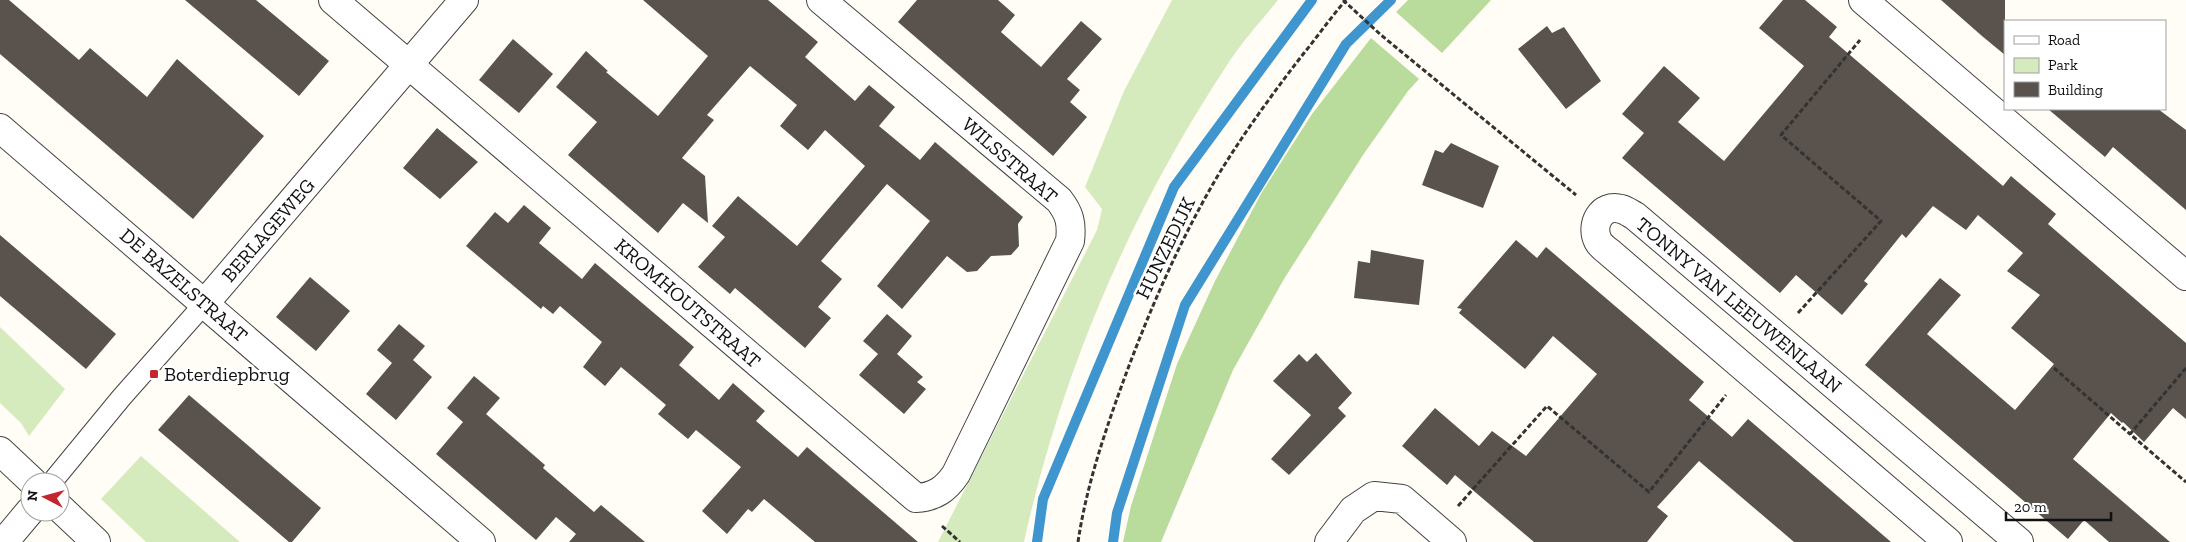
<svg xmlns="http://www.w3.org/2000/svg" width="2186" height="542" font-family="'Zilla Slab',serif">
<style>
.green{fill:#d5ebbd}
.forest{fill:#b9dc9c}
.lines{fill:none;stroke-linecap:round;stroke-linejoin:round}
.stream{stroke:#3f96cf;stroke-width:10}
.building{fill:#5a524d}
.lane-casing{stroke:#444;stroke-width:22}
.street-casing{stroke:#444;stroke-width:30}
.path{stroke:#333;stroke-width:3;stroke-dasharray:5 2.5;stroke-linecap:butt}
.lane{stroke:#fff;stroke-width:20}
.street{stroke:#fff;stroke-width:28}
.poi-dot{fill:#c4262e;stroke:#fff;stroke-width:2}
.labels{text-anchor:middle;stroke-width:5;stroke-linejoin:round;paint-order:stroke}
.street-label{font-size:20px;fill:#111;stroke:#fff}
.poi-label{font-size:20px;fill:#111;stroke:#fff;text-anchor:start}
</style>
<rect width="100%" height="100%" fill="#fffdf5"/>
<path class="green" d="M 1172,0 L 1278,0 C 1263,19 1245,38 1231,59 C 1133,206 1062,369 1024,542 L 938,542 L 1097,230 L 1102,209 L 1085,187 L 1124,91 Z
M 0,327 L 65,389 L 29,436 L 21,423 L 0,403 Z
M 141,456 L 240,542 L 146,542 L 101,499 Z"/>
<path class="forest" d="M 1408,0 L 1491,0 L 1442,53 L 1396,12 Z
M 1371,38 L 1419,79 L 1408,91 L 1363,155 L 1284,279 L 1233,370 L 1161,542 L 1123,542 L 1131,506 L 1177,364 L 1215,281 L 1262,192 L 1312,114 Z"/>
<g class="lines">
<path class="stream" d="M 1037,542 L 1043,499 L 1174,187 L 1312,0
M 1113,542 L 1117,513 L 1185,305 L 1346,44 L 1391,0"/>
</g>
<path class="building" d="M 0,0 L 9,0 L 79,60 L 90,48 L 147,97 L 177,59 L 264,136 L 193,219 L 0,54 Z
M 185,0 L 256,0 L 329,61 L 299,96 Z
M 643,0 L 768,0 L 818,42 L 805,57 L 855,101 L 869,85 L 895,107 L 879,126 L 920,160 L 935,142 L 1023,217 L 1018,224 L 1019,246 L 1011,255 L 991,256 L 977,271 L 967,272 L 947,256 L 902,309 L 877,286 L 930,221 L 887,184 L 821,261 L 842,279 L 818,307 L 831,318 L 805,348 L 735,288 L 730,294 L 698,267 L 725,237 L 712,226 L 738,196 L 797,246 L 865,166 L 825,130 L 808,150 L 780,126 L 797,105 L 750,66 L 707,115 L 714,120 L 682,158 L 705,176 L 708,223 L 683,203 L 658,233 L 568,155 L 597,122 L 556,87 L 586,51 L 608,71 L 606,72 L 658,116 L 708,56 Z
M 917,0 L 998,0 L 1015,15 L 1001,32 L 1041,67 L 1081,21 L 1102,39 L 1067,79 L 1080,90 L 1070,102 L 1087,117 L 1053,156 L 898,22 Z
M 1783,0 L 1805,0 L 1837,27 L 1829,37 L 2003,186 L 2011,176 L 2056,214 L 2048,224 L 2186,343 L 2186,419 L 2173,408 L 2144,442 L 2123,422 L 2122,423 L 2111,413 L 2073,459 L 2170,542 L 2109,542 L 2084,520 L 2068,539 L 1865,365 L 1940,278 L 1961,295 L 1927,334 L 2015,410 L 2054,364 L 2011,328 L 2040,295 L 2007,271 L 2023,253 L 1978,215 L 1966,230 L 1933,206 L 1906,238 L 1902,234 L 1864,281 L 1868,284 L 1842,315 L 1796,275 L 1780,293 L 1622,158 L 1644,133 L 1622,114 L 1664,66 L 1700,98 L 1678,122 L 1724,161 L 1804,66 L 1759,28 Z
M 1941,0 L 2005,0 L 2005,55 L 1982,36 Z
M 1547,26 L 1552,33 L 1564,27 L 1601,81 L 1566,109 L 1518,49 Z
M 513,39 L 553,74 L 519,113 L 479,80 Z
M 2048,109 L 2158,109 L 2186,130 L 2186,210 L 2113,147 L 2105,157 Z
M 437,128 L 478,162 L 440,199 L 403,168 Z
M 1451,143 L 1499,166 L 1483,208 L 1422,185 L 1435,150 L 1443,153 Z
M 524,205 L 551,228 L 539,243 L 582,279 L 595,263 L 694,347 L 679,365 L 719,400 L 733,383 L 765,411 L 756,421 L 798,457 L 807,447 L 918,542 L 815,542 L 764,499 L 752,512 L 748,509 L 727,534 L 702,511 L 741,467 L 696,430 L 688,439 L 658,414 L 666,405 L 621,367 L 605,386 L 583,367 L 602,342 L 560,306 L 553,314 L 543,306 L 541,309 L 466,246 L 495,212 L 508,223 Z
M 0,235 L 116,334 L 86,369 L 0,296 Z
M 1516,240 L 1537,258 L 1546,247 L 1704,382 L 1689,400 L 1732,437 L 1748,419 L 1891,542 L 1794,542 L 1699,461 L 1657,507 L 1668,516 L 1647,542 L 1534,542 L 1455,475 L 1447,485 L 1402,446 L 1435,408 L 1479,446 L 1492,431 L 1526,456 L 1597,374 L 1553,336 L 1525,369 L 1459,313 L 1462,309 L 1457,308 Z
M 1371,250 L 1424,260 L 1419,305 L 1354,298 L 1358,261 L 1370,263 Z
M 310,277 L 350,311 L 316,351 L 276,317 Z
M 887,314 L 912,336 L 897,354 L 923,377 L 917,382 L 926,389 L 904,414 L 859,375 L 878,354 L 863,341 Z
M 399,324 L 425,346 L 413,360 L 432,377 L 396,420 L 366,394 L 392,363 L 377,350 Z
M 1316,353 L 1352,393 L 1338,408 L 1346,416 L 1289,475 L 1271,459 L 1311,415 L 1273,381 L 1299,354 L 1307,362 Z
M 474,376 L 500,398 L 486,414 L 545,465 L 543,468 L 594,512 L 601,505 L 645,542 L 569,542 L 576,534 L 556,517 L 536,540 L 436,454 L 463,422 L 447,408 Z
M 189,395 L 321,508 L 292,542 L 289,542 L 158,430 Z"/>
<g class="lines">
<defs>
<path id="lane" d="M 52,482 L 121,398 L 205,303"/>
<path id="street" d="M 333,0 L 916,498 C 935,497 946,489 956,474 L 1070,241 C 1072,224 1070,214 1059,200 L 821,0
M 1863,0 L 2186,276
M 0,128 L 481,542
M 205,303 L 464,0
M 0,451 L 33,482
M 60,508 L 96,542
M 4,542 L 30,511
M 1329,542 L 1353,510 L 1374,496 L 1402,499 L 1452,542
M 1948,542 L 1609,252 C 1605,249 1600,245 1598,241 C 1590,225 1601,203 1621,209 C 1626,210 1631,214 1635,216 L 2019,542"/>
</defs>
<use href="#lane" class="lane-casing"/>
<use href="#street" class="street-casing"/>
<path class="path" d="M 1343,0 L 1381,35 L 1576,195
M 1798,313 L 1881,221 L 1781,135 L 1860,40
M 2054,368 L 2130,434
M 2186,368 L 2130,434 L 2186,482
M 1458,506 L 1547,406 L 1649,492 L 1726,395
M 942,526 L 960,542
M 1078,542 C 1086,488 1104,434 1123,382 C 1149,311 1179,242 1217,177 C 1243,134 1273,93 1304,53 C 1318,36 1331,17 1346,0"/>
<use href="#lane" class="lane"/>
<use href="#street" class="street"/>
</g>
<rect class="poi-dot" x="149" y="369" width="10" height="10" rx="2.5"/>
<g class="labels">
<g class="street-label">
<text transform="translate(1010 160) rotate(41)" y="7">WILSSTRAAT</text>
<text transform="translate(268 230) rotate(-49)" y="7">BERLAGEWEG</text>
<text transform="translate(1165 248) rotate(-64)" y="7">HUNZEDIJK</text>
<text transform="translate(184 285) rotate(41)" y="7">DE BAZELSTRAAT</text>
<text transform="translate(688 303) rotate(41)" y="7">KROMHOUTSTRAAT</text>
<text transform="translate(1739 305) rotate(40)" y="7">TONNY VAN LEEUWENLAAN</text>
</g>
<g class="poi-label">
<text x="164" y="381">Boterdiepbrug</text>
</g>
</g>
<rect x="2004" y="20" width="162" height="90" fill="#ffffff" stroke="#a0a0a0"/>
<rect x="2014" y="36" width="25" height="8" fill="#ffffff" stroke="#a0a0a0"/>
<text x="2048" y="45" font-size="15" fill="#111111">Road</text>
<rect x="2014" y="58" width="25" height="15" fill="#d5ebbd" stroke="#a0a0a0"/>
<text x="2048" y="70" font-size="15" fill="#111111">Park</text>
<rect x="2014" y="82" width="25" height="15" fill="#5a524d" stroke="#a0a0a0"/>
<text x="2048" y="95" font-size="15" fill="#111111">Building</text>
<g transform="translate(45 497) rotate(276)"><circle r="24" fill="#ffffff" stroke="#a0a0a0"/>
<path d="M0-4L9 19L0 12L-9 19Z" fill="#c4262e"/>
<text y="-8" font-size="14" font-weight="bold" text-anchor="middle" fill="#111111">N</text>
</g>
<path d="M2006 512v8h105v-8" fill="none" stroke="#111111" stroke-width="2.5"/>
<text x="2014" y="512" font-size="15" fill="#111111" stroke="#ffffff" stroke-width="4" paint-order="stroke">20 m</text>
</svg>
